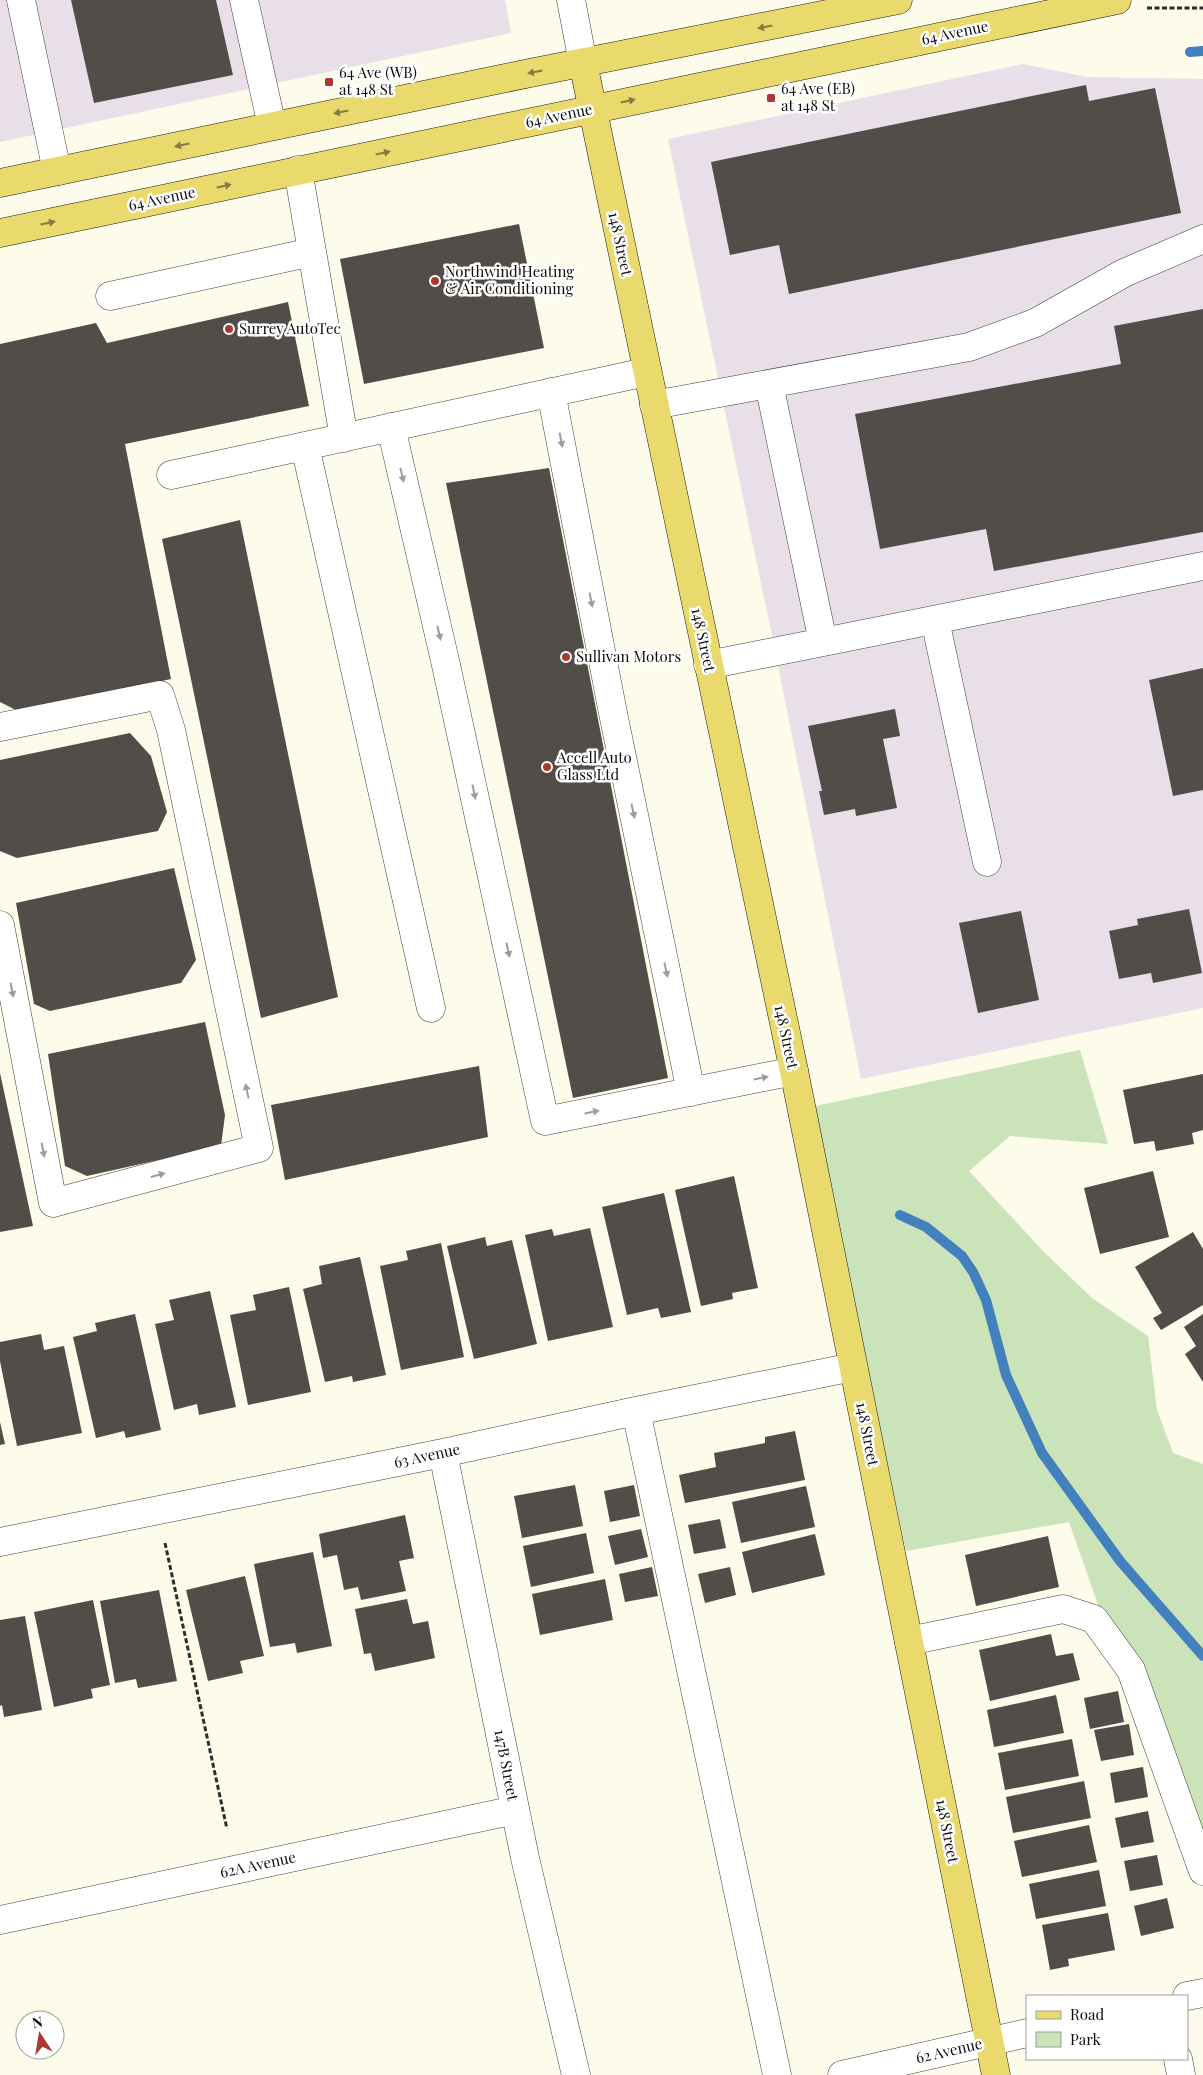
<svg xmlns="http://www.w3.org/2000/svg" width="1203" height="2075" font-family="'Playfair Display',serif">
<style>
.industrial{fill:#e9dfe9}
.green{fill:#cae3b8}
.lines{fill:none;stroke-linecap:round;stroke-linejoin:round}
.stream{stroke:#4380be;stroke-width:10}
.building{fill:#524d48}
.minor-casing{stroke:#3e3e3e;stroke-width:29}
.major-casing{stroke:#1c1c1c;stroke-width:29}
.path{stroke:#2d2d2d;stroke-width:3;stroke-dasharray:5 2.5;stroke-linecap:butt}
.minor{stroke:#fff;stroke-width:28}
.major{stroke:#ead96d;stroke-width:28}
.oneway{fill:#867c41}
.oneway2{fill:#9d9d9d}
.poi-dot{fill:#ab3932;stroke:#fff;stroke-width:2}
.labels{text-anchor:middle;stroke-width:5;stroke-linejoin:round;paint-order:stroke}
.street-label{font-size:15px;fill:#0b0b0b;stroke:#fff}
.poi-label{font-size:15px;fill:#0b0b0b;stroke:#fff;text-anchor:start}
</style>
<rect width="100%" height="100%" fill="#fdfbea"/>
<path class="industrial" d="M 0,0 L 505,0 L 511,33 L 0,142 Z
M 1023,64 L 1087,77 L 1203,79 L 1203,1008 L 861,1079 L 771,631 L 668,139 Z"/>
<path class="green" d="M 1080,1050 L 1108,1144 L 1010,1136 L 969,1171 L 1044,1252 L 1092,1298 L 1148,1336 L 1157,1410 L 1173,1453 L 1203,1464 L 1203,1842 L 1101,1613 L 1069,1522 L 906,1551 L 811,1107 Z"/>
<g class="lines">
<path class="stream" d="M 1190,52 L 1203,51
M 900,1215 L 926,1227 L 962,1256 L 973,1272 L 986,1300 L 1006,1375 L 1042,1453 L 1120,1561 L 1203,1656"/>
</g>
<path class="building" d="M 71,0 L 216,0 L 233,75 L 94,103 Z
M 1086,85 L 1089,101 L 1155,88 L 1181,213 L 789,294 L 779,245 L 730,255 L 711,162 Z
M 519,224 L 544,348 L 364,384 L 340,259 Z
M 288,302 L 309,406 L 125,444 L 171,679 L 20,712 L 0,702 L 0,344 L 96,323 L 107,343 Z
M 1203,309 L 1203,532 L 994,571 L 986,529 L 880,549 L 855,414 L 1121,364 L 1114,326 Z
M 549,468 L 668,1078 L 573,1098 L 446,483 Z
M 240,520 L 338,997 L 261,1018 L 162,539 Z
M 1203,668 L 1203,790 L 1173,796 L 1149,680 Z
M 895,709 L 900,736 L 883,739 L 897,808 L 856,816 L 855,809 L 824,815 L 819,791 L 822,791 L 808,726 Z
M 130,733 L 151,756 L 167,812 L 158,831 L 17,858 L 0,851 L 0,760 Z
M 174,868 L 196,960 L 181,983 L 50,1011 L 34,1004 L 16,903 Z
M 1189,909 L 1202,973 L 1153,983 L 1151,973 L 1119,979 L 1109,931 L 1138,925 L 1137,919 Z
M 1021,911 L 1039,1000 L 978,1013 L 959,923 Z
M 205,1022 L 225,1115 L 221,1146 L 87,1176 L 65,1166 L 48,1054 Z
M 479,1066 L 488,1137 L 285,1180 L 271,1105 Z
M 0,1073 L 33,1226 L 0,1232 Z
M 1203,1074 L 1203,1130 L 1192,1133 L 1194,1144 L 1156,1151 L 1154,1141 L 1134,1144 L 1123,1090 Z
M 1153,1171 L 1169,1237 L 1100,1254 L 1084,1188 Z
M 734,1176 L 758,1288 L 732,1293 L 733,1299 L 701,1306 L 675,1190 Z
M 664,1193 L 691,1312 L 661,1318 L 658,1308 L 627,1315 L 602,1207 Z
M 590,1228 L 613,1327 L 548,1341 L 525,1235 L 552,1229 L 554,1236 Z
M 1193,1232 L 1203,1249 L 1203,1305 L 1161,1330 L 1153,1318 L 1162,1313 L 1135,1267 Z
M 485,1237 L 487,1246 L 512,1240 L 537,1344 L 474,1359 L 447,1246 Z
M 441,1243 L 464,1357 L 401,1370 L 380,1266 L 408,1260 L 406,1251 Z
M 360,1257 L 386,1375 L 353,1382 L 352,1376 L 325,1382 L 303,1289 L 322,1284 L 319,1266 Z
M 289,1287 L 311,1392 L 248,1405 L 230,1315 L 256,1310 L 253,1295 Z
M 210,1291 L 236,1407 L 199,1415 L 197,1404 L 174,1410 L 155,1324 L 174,1320 L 169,1300 Z
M 135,1314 L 161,1430 L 126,1438 L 124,1431 L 96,1438 L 73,1337 L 97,1331 L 95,1323 Z
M 1203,1314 L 1203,1382 L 1185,1354 L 1196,1346 L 1184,1327 Z
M 41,1334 L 44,1350 L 64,1346 L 82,1433 L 17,1446 L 0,1361 L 0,1342 Z
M 0,1422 L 5,1444 L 0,1445 Z
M 795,1431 L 805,1480 L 685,1503 L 679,1475 L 716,1467 L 714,1453 L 765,1443 L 765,1437 Z
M 575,1485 L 583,1526 L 522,1538 L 514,1496 Z
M 634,1485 L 640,1516 L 610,1522 L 604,1491 Z
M 806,1486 L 815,1527 L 741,1543 L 732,1502 Z
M 405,1515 L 414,1558 L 399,1561 L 406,1591 L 361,1600 L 358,1587 L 344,1590 L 337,1555 L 323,1558 L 319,1534 Z
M 720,1519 L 726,1548 L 694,1554 L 688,1525 Z
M 641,1529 L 648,1557 L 615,1565 L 608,1536 Z
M 586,1533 L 594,1573 L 531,1587 L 523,1546 Z
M 815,1534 L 825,1575 L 752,1593 L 742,1552 Z
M 1048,1536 L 1059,1587 L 976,1606 L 965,1555 Z
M 313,1552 L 332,1646 L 297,1653 L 295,1643 L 270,1647 L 254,1564 Z
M 652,1567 L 658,1596 L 625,1602 L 619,1574 Z
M 730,1567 L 736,1595 L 705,1603 L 698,1574 Z
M 245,1576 L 264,1656 L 240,1661 L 243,1673 L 208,1681 L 186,1590 Z
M 605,1579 L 613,1620 L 540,1635 L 532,1594 Z
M 159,1590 L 177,1681 L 138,1688 L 136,1679 L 115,1683 L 100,1601 Z
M 407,1599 L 413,1624 L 428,1621 L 435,1658 L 375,1671 L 371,1653 L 364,1654 L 355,1609 Z
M 93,1600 L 110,1685 L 91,1689 L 93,1698 L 54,1707 L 34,1612 Z
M 25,1616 L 42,1710 L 4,1717 L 2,1705 L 0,1706 L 0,1620 Z
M 1051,1634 L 1056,1656 L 1073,1653 L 1080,1680 L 990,1701 L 979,1650 Z
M 1118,1691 L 1124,1722 L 1090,1729 L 1084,1698 Z
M 1056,1695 L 1064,1733 L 994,1747 L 987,1710 Z
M 1129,1724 L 1134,1755 L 1101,1761 L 1094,1730 Z
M 1072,1739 L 1079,1776 L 1005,1790 L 998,1753 Z
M 1143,1767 L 1148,1797 L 1115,1803 L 1110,1773 Z
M 1084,1781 L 1091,1818 L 1013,1833 L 1006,1797 Z
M 1148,1811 L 1154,1842 L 1121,1848 L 1115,1818 Z
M 1089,1825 L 1097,1862 L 1022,1877 L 1014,1841 Z
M 1157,1855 L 1163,1885 L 1130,1891 L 1124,1861 Z
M 1099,1870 L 1106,1906 L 1036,1919 L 1029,1884 Z
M 1167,1898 L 1174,1928 L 1141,1936 L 1134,1906 Z
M 1108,1913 L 1115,1950 L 1068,1959 L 1069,1966 L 1050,1970 L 1042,1925 Z"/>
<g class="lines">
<defs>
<path id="minor" d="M 21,0 L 57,171
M 244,0 L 272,126
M 571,0 L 583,63
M 298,170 L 344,438
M 110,296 L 312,252
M 769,384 L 823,642
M 551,392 L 613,713 L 691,1092
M 654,405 L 969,347 L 1035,323 L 1124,273 L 1203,239
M 391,427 L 446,665 L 545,1121 L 794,1071
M 305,446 L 431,1008
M 171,475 L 646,372
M 935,620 L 987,862
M 708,665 L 1203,566
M 0,727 L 160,695 L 171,730 L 259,1148 L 53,1203 L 0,925
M 636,1411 L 777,2075
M 443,1453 L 525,1858 L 576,2075
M 0,1542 L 443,1453 L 636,1411 L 853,1367
M 909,1641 L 1063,1609 L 1094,1619 L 1131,1670 L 1203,1871
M 0,1920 L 515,1810
M 1187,1996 L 1203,1993
M 1178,2059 L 1181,2075
M 842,2075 L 1027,2033"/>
<path id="major" d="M 583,63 L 794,1071 L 996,2075
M 0,183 L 530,73 L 898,0
M 0,233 L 1117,0"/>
</defs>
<use href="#minor" class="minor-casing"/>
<use href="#major" class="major-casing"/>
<path class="path" d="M 1147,8 L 1203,8
M 165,1543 L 227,1829"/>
<use href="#minor" class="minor"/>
<use href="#major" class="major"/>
</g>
<defs><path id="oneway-solid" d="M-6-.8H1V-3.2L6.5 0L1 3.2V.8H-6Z" transform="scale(1.25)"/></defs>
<g class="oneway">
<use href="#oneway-solid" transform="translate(765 27) rotate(169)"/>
<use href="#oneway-solid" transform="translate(535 72) rotate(169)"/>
<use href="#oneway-solid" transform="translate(628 101) rotate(-12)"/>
<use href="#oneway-solid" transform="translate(341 112) rotate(168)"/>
<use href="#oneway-solid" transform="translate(182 145) rotate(168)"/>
<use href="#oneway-solid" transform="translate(383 153) rotate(-12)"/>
<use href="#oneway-solid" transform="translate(224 186) rotate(-12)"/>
<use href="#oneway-solid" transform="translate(48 223) rotate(-12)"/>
</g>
<g class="oneway2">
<use href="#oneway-solid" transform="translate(561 440) rotate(79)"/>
<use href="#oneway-solid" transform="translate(402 475) rotate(77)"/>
<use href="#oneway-solid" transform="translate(591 600) rotate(79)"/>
<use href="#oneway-solid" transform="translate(439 633) rotate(77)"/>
<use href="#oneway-solid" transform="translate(474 792) rotate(78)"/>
<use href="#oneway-solid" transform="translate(633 811) rotate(78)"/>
<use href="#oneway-solid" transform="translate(508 950) rotate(78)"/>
<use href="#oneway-solid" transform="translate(666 970) rotate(78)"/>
<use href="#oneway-solid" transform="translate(12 990) rotate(79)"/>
<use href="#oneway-solid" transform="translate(761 1078) rotate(-11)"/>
<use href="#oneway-solid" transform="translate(247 1091) rotate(-102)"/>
<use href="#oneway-solid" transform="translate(592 1112) rotate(-11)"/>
<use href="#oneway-solid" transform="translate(43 1150) rotate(79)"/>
<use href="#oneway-solid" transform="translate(158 1175) rotate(-15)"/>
</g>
<g class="poi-dot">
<rect x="324" y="77" width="10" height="10" rx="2.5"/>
<rect x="766" y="93" width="10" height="10" rx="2.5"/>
<circle cx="435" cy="281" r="5"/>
<circle cx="229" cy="329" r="5"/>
<circle cx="566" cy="657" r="5"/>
<circle cx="547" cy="767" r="5"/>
</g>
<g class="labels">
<g class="street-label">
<text transform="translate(955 33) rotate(-12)" y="5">64 Avenue</text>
<text transform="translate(559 116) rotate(-12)" y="5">64 Avenue</text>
<text transform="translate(162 199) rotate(-12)" y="5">64 Avenue</text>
<text transform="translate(620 244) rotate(78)" y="5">148 Street</text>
<text transform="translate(703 640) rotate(78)" y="5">148 Street</text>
<text transform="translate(786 1037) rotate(78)" y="5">148 Street</text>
<text transform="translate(867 1434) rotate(79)" y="5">148 Street</text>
<text transform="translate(427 1456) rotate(-12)" y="5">63 Avenue</text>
<text transform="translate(506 1765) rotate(79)" y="5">147B Street</text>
<text transform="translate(947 1831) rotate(79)" y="5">148 Street</text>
<text transform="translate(258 1865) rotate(-12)" y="5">62A Avenue</text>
<text transform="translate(949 2051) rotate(-13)" y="5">62 Avenue</text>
</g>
<g class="poi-label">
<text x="339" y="78">64 Ave (WB)<tspan x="339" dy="17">at 148 St</tspan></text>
<text x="781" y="94">64 Ave (EB)<tspan x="781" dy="17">at 148 St</tspan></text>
<text x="445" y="277">Northwind Heating<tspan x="445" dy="17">&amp; Air Conditioning</tspan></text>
<text x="239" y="334">Surrey AutoTec</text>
<text x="576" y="662">Sullivan Motors</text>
<text x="557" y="763">Accell Auto<tspan x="557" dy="17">Glass Ltd</tspan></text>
</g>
</g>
<rect x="1026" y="1995" width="162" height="65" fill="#ffffff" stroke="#9d9d9d"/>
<rect x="1036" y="2011" width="25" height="8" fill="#ead96d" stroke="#9d9d9d"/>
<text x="1070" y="2020" font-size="15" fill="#0b0b0b">Road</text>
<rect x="1036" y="2032" width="25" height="15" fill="#cae3b8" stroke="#9d9d9d"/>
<text x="1070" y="2045" font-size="15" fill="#0b0b0b">Park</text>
<g transform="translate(40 2035) rotate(348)"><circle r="24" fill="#ffffff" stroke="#9d9d9d"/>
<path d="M0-4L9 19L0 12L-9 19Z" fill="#ab3932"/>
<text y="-8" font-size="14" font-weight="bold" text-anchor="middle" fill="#0b0b0b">N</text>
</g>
</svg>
